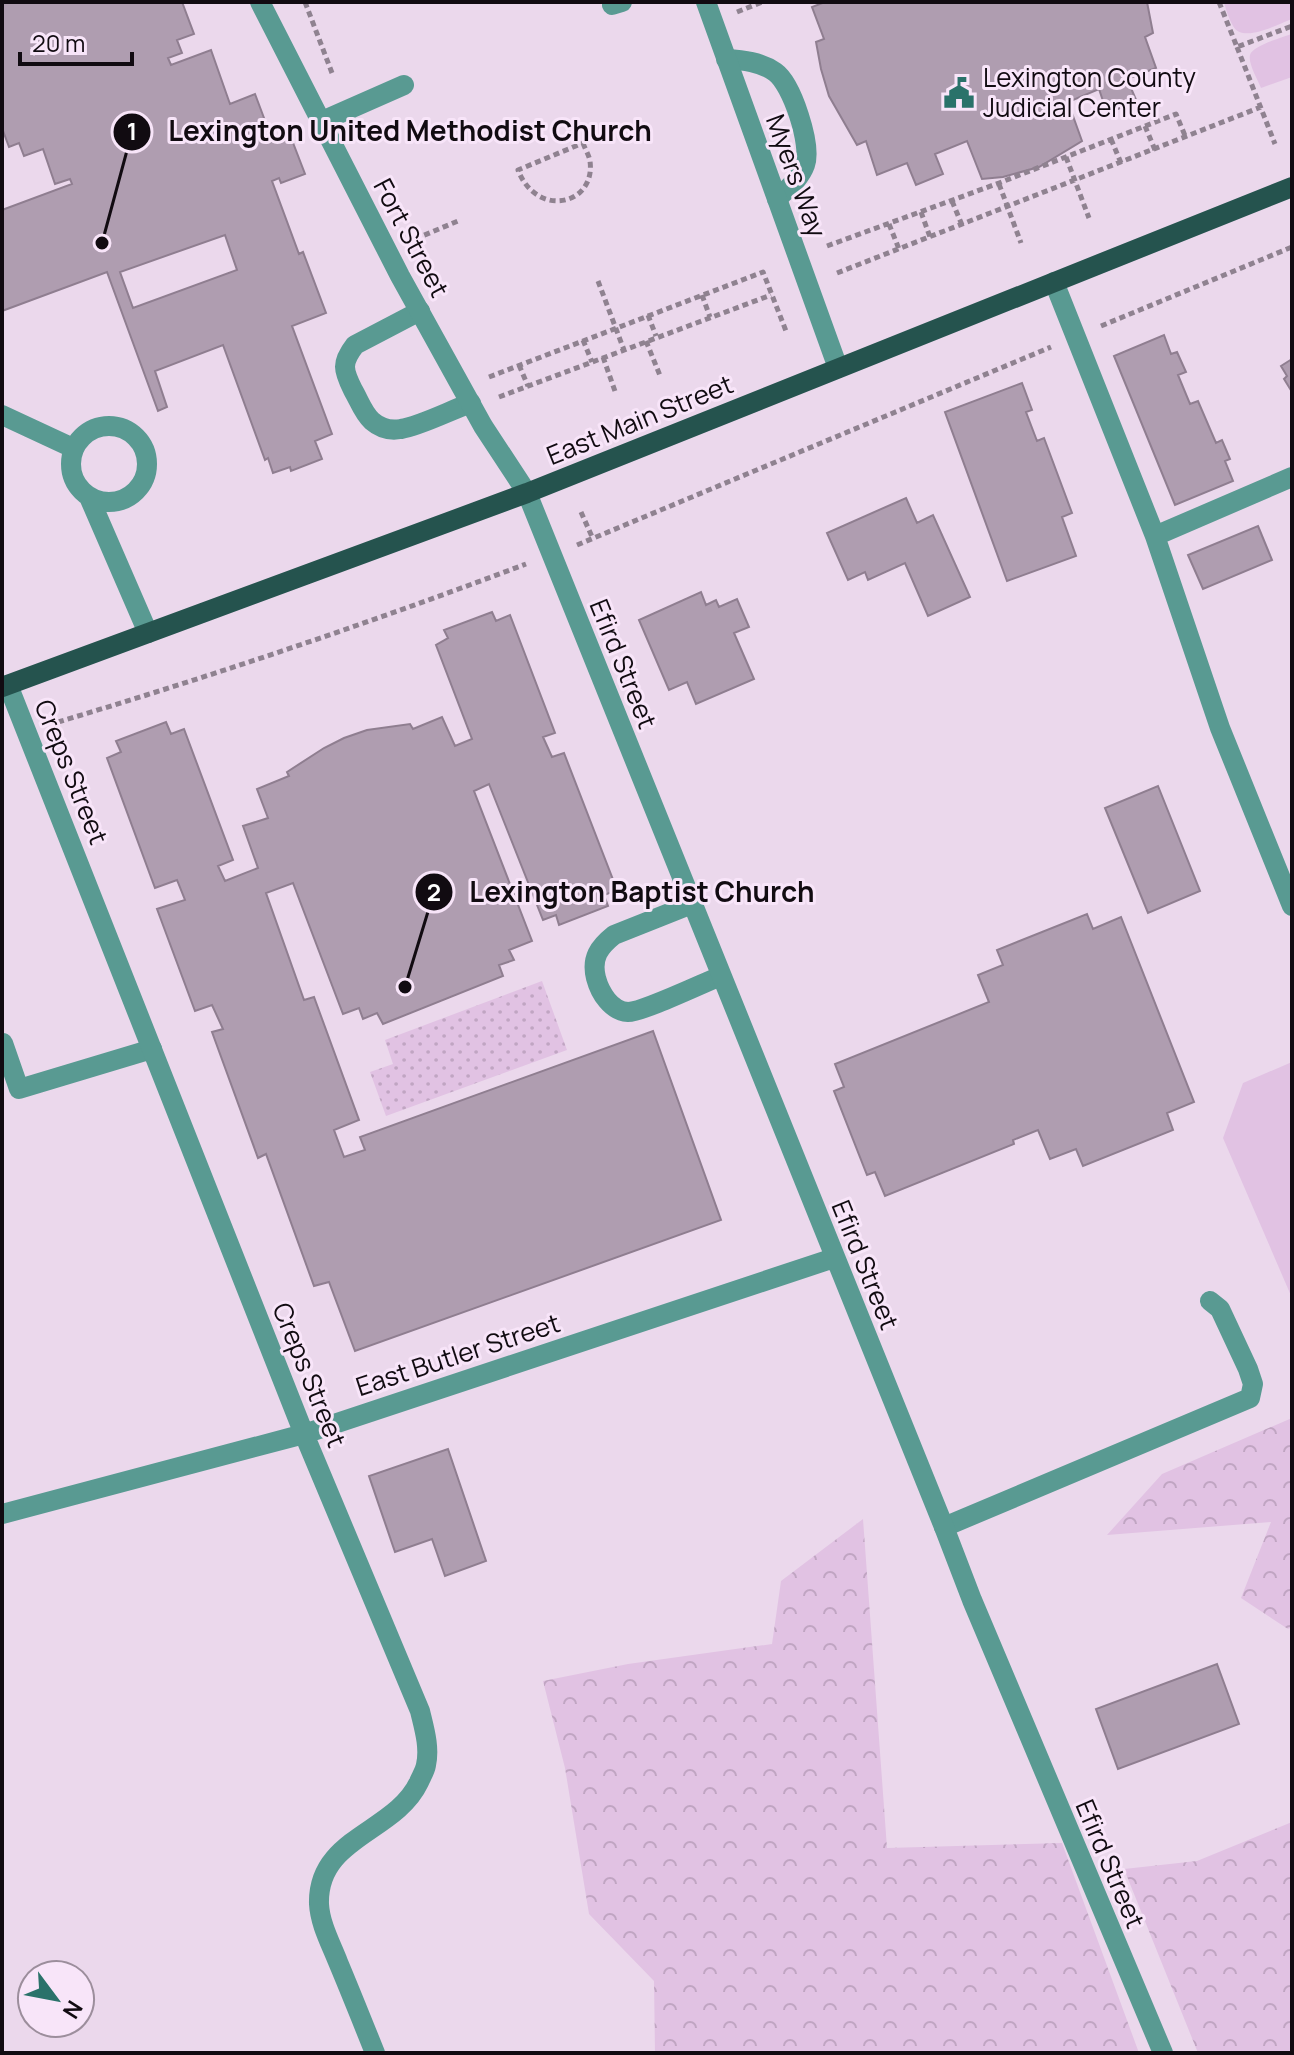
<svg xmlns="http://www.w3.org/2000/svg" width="1294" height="2055" font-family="Manrope,sans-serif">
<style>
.green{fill:#e1c2e3}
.forest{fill:url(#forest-crowns)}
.park{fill:url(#park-dots)}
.building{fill:#af9db0;stroke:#8f7e90;stroke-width:2;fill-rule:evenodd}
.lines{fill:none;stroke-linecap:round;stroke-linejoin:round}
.path{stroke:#8f8290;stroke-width:5;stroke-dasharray:6 4;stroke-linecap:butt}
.lane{stroke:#599a92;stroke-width:20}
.street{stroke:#599a92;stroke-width:20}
.primary{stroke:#25534e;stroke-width:20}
.labels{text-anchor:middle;stroke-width:6;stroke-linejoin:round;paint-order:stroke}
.poi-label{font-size:26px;fill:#110b11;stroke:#f8e5f9;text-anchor:start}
.street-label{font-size:26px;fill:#110b11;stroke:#f8e5f9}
.leader{fill:none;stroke:#110b11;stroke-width:3}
.callout-dot{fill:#110b11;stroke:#f8e5f9;stroke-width:3}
.mark-label{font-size:24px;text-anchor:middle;font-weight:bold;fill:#fff}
.callout-label{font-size:28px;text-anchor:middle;font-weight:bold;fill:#110b11;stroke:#f8e5f9;stroke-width:6;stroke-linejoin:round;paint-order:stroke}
</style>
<defs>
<pattern id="forest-crowns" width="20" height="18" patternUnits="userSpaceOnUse" patternTransform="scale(2)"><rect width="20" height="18" fill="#e1c2e3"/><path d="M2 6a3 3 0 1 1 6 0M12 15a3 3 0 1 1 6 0" fill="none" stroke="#c0a5c2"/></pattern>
<pattern id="park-dots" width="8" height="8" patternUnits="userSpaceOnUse" patternTransform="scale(2)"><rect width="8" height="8" fill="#e1c2e3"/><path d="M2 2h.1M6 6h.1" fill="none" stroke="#c0a5c2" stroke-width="1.8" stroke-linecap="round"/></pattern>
</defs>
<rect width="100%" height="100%" fill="#ebd8ec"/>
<path class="green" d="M 1224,2 L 1292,2 L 1292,19 C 1278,24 1243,44 1233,26 C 1229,19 1226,10 1224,2 Z
M 1292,34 L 1292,77 L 1261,88 C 1258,80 1248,64 1250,55 C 1252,46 1283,37 1292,34 Z
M 1292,1062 L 1292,1298 L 1223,1138 L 1243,1083 Z"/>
<path class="forest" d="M 1292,1418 L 1292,1627 L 1288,1629 L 1241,1598 L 1271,1522 L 1107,1535 L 1162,1474 Z
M 863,1519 L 887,1848 L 1062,1843 L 1139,2053 L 655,2053 L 654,1981 L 589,1914 L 565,1768 L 543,1681 L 628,1664 L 772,1644 L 781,1581 Z
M 1292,1822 L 1292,2053 L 1198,2053 L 1124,1869 L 1197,1861 Z"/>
<path class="park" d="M 542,981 L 567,1050 L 386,1116 L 370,1072 L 393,1064 L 385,1040 Z"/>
<path class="building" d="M 2,2 L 182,2 L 194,34 L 177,40 L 182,53 L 168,58 L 171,65 L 211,50 L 230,104 L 255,94 L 270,134 L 266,135 L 268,143 L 290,135 L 305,174 L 281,183 L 279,178 L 272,181 L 299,254 L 303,252 L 326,313 L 292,326 L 332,434 L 315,441 L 322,459 L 291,471 L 290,467 L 273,473 L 268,458 L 265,460 L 223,345 L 155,371 L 167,407 L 158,411 L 107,272 L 2,311 L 2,210 L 72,184 L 70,179 L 55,184 L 43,149 L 24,156 L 19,143 L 9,147 L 2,128 ZM 225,235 L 237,270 L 133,308 L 120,272 Z
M 825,2 L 1147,2 L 1153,33 L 1145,37 L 1156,68 L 1127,79 L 1137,102 L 1107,113 L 1099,89 L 1068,102 L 1082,141 L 1039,167 L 1003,177 L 982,179 L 967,141 L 935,154 L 943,174 L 916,185 L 907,163 L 877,175 L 866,141 L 857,145 L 829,96 L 821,69 L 816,42 L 824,39 L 812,7 Z
M 1164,335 L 1171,354 L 1177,352 L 1186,372 L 1178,375 L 1190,404 L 1198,401 L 1216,443 L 1222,440 L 1230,459 L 1225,461 L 1233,481 L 1175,505 L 1114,356 Z
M 1292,359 L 1292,392 L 1284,379 L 1287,376 L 1281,366 Z
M 1022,383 L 1032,410 L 1026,412 L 1037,441 L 1044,438 L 1072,513 L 1062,517 L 1076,556 L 1007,581 L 945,412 Z
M 906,498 L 917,523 L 933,515 L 970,597 L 928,616 L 905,563 L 868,580 L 865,572 L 848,580 L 827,533 Z
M 1258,526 L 1272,560 L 1203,589 L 1188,555 Z
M 701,592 L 706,605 L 716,600 L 719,607 L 737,599 L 749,627 L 734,633 L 754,679 L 696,704 L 687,682 L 669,690 L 639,620 Z
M 492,612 L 496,621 L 510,615 L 555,733 L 543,737 L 552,757 L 564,753 L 617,890 L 604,895 L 608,906 L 559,925 L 556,915 L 543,920 L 489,784 L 474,791 L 532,941 L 509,950 L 514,960 L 499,965 L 503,976 L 383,1024 L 377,1013 L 363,1019 L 359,1008 L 343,1014 L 293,883 L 266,893 L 304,1000 L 314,997 L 359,1120 L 334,1130 L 344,1157 L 365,1150 L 360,1137 L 653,1031 L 721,1220 L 355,1351 L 329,1282 L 314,1286 L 266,1154 L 258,1158 L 212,1032 L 223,1029 L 212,1005 L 195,1011 L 157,909 L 185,900 L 177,880 L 155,888 L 107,758 L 121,752 L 116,741 L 166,722 L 171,734 L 184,729 L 233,860 L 218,866 L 225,881 L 258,868 L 243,826 L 268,818 L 257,789 L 289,776 L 287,772 L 324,748 L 344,738 L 367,730 L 410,724 L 413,729 L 442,717 L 455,746 L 472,739 L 436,645 L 448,638 L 444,630 Z
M 1158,786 L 1200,891 L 1148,913 L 1105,808 Z
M 1087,914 L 1093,929 L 1121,917 L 1194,1102 L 1167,1113 L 1173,1130 L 1083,1166 L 1076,1149 L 1050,1159 L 1038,1130 L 1013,1140 L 1014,1144 L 885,1196 L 875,1172 L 867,1175 L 834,1091 L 844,1087 L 835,1064 L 989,1002 L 978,975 L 1003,965 L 997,950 Z
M 448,1449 L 486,1561 L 445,1576 L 432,1539 L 395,1552 L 369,1476 Z
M 1217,1664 L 1239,1724 L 1118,1769 L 1096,1709 Z"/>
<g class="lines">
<path class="path" d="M 305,2 L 332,73
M 1219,2 L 1237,47 L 1292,26
M 737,12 L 762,2
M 1237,47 L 1275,144
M 1145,126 L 1155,150
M 1111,139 L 1121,163
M 583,143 C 585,149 589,155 590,161 C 596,205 537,219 518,170 Z
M 1066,157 L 1089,218
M 999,184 L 1021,243
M 952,201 L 962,225
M 921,212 L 930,237
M 889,224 L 899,249
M 415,239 L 458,221
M 827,246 L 999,183 L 1176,114 L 1186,138
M 837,273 L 1261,107
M 598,281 L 624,350
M 702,295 L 710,317
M 648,315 L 656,336
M 1101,326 L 1292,247
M 583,340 L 592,362
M 646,341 L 661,378
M 603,357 L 616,394
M 519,365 L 528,386
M 489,377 L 763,272 L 786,331
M 499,397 L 771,295
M 581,512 L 593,539
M 577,545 L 1051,347
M 58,722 C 216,675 372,622 526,564"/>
<path class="lane" d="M 612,5 L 622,2
M 726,59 C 743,60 761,62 775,72 C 792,84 812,145 805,165 C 800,179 787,189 777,199
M 320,122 L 404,85
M 1054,282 L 1155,536 L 1220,728 L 1292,906
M 420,311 L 355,345 C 341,363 343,370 353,390 C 359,400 363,413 372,421 C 380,428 390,431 401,429 C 420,426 451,410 471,403
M 2,415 L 73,448
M71 464a38 38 0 1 1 76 0a38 38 0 1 1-76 0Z
M 89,497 L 148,633
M 1155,536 L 1292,477
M 692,904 L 614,935 C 599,947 591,958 596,978 C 600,993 611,1011 628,1012 C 643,1012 703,983 721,976
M 3,1043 L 19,1089 L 152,1049
M 944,1527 L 1250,1398 L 1253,1384 L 1248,1369 L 1220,1309 L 1210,1301"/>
<path class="street" d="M 260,2 L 400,276 L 483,426 L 527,493 L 944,1527 L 972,1600 L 1163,2053
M 706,2 L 838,368
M 8,685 L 304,1434 L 420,1711 C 424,1728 430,1747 426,1765 C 425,1771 421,1777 419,1782 C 395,1833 317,1837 319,1904 C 320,1924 331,1944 338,1962 C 351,1993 363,2023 375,2053
M 2,1514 L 304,1434 L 834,1258"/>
<path class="primary" d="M 2,687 L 527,493 L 1292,187"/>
</g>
<defs>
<symbol id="civic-bare" viewBox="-9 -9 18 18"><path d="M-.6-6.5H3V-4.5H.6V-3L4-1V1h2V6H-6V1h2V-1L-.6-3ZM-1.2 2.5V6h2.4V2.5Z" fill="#2a726a" stroke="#f8e5f9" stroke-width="2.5" paint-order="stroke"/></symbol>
</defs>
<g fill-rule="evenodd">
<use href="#civic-bare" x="937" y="71" width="44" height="44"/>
</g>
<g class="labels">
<g class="poi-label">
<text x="983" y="87">Lexington County<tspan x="983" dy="30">Judicial Center</tspan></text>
</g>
<g class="street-label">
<text transform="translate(796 176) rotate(70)" y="9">Myers Way</text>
<text transform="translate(411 238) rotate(62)" y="9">Fort Street</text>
<text transform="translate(640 420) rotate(-22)" y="9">East Main Street</text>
<text transform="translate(623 664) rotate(68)" y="9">Efird Street</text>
<text transform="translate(71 772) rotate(68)" y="9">Creps Street</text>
<text transform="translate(865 1265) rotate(68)" y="9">Efird Street</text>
<text transform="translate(458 1355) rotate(-18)" y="9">East Butler Street</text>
<text transform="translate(309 1375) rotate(68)" y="9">Creps Street</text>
<text transform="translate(1110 1864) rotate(67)" y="9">Efird Street</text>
</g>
</g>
<path class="leader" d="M102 243L132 132M405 987L434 892"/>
<g class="callout-dot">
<circle cx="102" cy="243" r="8"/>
<circle cx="405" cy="987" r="8"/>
<circle cx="132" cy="132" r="20"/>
<circle cx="434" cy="892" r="20"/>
</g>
<g class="mark-label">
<text x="132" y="140">1</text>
<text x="434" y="901">2</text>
</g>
<g class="callout-label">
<text x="410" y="141">Lexington United Methodist Church</text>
<text x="642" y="902">Lexington Baptist Church</text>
</g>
<rect width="1294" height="2055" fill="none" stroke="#110b11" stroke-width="8"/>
<g transform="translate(56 1999) rotate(122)"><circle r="38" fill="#f8e5f9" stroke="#9c8e9c" stroke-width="2"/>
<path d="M0-6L14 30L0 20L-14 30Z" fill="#2a726a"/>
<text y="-12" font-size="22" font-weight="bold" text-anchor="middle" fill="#110b11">N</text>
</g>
<path d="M20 52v12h112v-12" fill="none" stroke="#110b11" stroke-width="4"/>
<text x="32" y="52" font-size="24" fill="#110b11" stroke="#f8e5f9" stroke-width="6" paint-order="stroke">20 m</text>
</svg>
